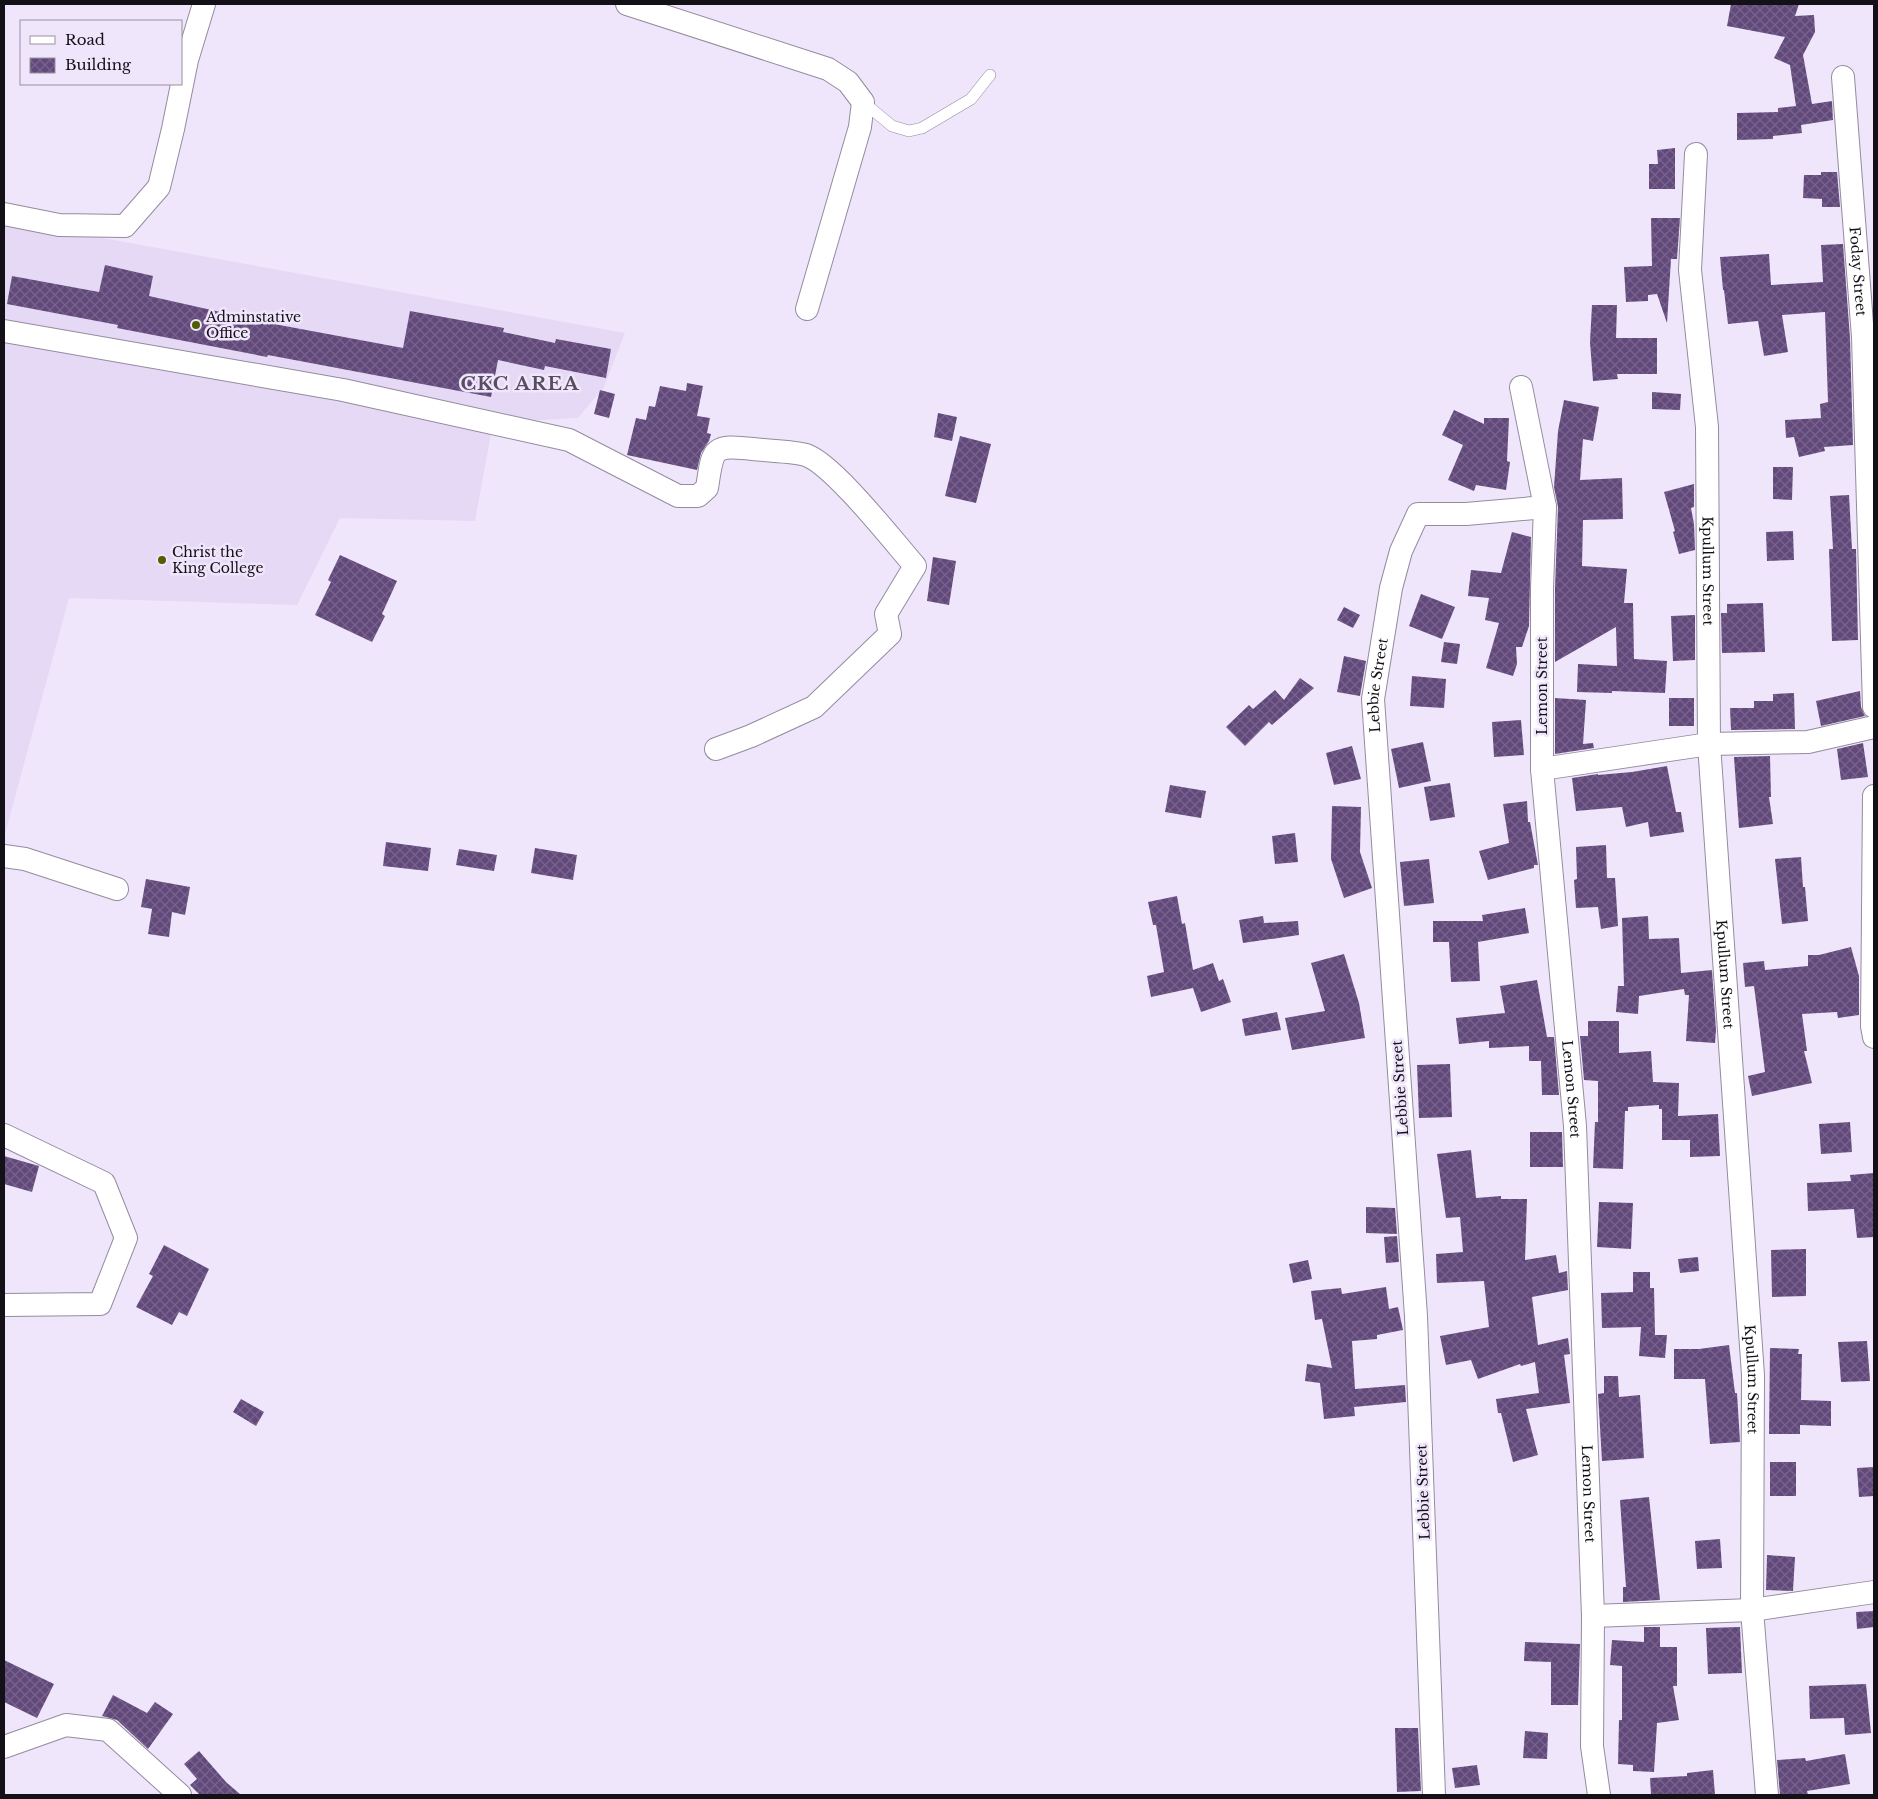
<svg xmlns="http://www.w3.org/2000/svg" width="1878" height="1799" font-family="'Libre Baskerville',serif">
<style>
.built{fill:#e6d9f5}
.building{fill:url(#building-cross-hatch)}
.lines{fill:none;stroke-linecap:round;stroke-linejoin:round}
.service-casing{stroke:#948b9f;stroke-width:12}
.minor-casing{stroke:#948b9f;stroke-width:24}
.service{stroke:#fff;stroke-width:11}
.minor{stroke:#fff;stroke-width:22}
.poi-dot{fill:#505e00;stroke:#f0e6fc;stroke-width:2}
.labels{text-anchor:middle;stroke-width:5;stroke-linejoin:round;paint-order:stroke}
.street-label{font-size:14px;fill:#141017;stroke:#f0e6fc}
.poi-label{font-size:14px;fill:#141017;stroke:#f0e6fc;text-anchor:start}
.district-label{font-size:19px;font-weight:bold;letter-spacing:1px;fill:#564e60;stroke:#f0e6fc}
</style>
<defs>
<pattern id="building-cross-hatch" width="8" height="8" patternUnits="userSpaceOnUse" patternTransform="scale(1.25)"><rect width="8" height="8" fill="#62497c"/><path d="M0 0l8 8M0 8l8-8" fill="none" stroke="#78648b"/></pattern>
</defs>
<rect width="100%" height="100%" fill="#f0e6fc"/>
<path class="built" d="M 4,220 L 625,333 L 604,387 L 578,418 L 493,423 L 475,521 L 340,518 L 297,605 L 69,598 L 4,838 Z"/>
<path class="building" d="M 1731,4 L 1799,4 L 1795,16 L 1814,15 L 1815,32 L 1803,55 L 1812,104 L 1832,101 L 1833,120 L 1801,125 L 1802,133 L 1773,136 L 1773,139 L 1737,140 L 1737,113 L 1778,112 L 1778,108 L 1796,106 L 1790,65 L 1774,58 L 1785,37 L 1727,26 Z
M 1675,148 L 1675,189 L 1649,189 L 1649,164 L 1658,164 L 1657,150 Z
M 1821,172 L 1837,172 L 1840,207 L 1822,207 L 1822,199 L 1803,198 L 1804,175 L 1821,175 Z
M 1651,218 L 1680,218 L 1677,259 L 1671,259 L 1667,323 L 1657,294 L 1648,295 L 1648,301 L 1626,302 L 1624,267 L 1652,266 Z
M 1843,244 L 1850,338 L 1853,445 L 1824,447 L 1825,451 L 1799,457 L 1794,437 L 1786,438 L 1785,420 L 1821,418 L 1820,404 L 1828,402 L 1825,312 L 1782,315 L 1788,352 L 1764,356 L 1758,321 L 1728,324 L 1724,290 L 1723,290 L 1720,257 L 1769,254 L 1771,285 L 1823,282 L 1821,245 Z
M 105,265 L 153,276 L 149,296 L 274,324 L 403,348 L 410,311 L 504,328 L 503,332 L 555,343 L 556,339 L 611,349 L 606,378 L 545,366 L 544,370 L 498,360 L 491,397 L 268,355 L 267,357 L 117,328 L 118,325 L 7,304 L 12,276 L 99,292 Z
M 1592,305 L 1617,305 L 1616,338 L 1657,338 L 1657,374 L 1617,374 L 1618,379 L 1593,381 L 1590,342 Z
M 687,383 L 703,386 L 697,416 L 710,418 L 707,433 L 711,434 L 709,441 L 701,453 L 697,470 L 627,455 L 636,418 L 646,420 L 649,406 L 655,407 L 660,386 L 686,391 Z
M 600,390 L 615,394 L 609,418 L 594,414 Z
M 1652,392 L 1681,394 L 1680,410 L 1652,409 Z
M 1564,400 L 1599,407 L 1593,441 L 1583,439 L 1580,480 L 1622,478 L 1623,519 L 1583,520 L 1582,566 L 1627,569 L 1624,603 L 1633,603 L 1634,659 L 1667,661 L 1665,693 L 1612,691 L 1612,693 L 1577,692 L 1578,664 L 1617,666 L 1616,627 L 1555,662 L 1555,588 L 1558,507 L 1554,487 L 1558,431 Z
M 1454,410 L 1484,424 L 1484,418 L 1509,418 L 1507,461 L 1510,462 L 1506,490 L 1476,485 L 1474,491 L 1448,480 L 1463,445 L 1442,435 Z
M 938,413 L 957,417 L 952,441 L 934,437 Z
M 960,436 L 991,444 L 976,503 L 945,496 Z
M 1773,467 L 1793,467 L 1792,500 L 1773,499 Z
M 1694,484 L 1694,507 L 1691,508 L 1694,524 L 1695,550 L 1679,554 L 1673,532 L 1675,531 L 1664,492 Z
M 1849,495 L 1852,549 L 1856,549 L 1858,640 L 1832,641 L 1829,549 L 1833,549 L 1830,496 Z
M 1793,531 L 1794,560 L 1767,561 L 1766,532 Z
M 1512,532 L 1531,537 L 1529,626 L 1522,647 L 1516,647 L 1517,664 L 1513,676 L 1486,668 L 1499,623 L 1485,620 L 1489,598 L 1468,596 L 1471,570 L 1501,573 Z
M 340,555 L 397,581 L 382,614 L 385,616 L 372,642 L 315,615 L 331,582 L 328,580 Z
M 933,557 L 956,561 L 949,605 L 927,601 Z
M 1421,594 L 1455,607 L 1442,639 L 1409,626 Z
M 1763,603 L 1765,652 L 1722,653 L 1721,613 L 1727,613 L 1727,604 Z
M 1344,607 L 1360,615 L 1353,628 L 1337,620 Z
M 1695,615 L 1695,660 L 1673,661 L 1671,616 Z
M 1444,642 L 1460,644 L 1457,664 L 1441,662 Z
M 1344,656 L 1366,661 L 1360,696 L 1337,692 Z
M 1412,676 L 1446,679 L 1444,708 L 1410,706 Z
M 1300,678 L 1314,688 L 1272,725 L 1269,722 L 1245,746 L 1226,727 L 1249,705 L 1253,709 L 1275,690 L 1284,700 Z
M 1860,691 L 1861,707 L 1865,716 L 1821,726 L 1816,701 Z
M 1794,693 L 1795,729 L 1731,730 L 1730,708 L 1754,708 L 1754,701 L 1773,701 L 1773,694 Z
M 1555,698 L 1586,700 L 1583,744 L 1593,743 L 1594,748 L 1555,754 Z
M 1669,698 L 1694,698 L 1694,726 L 1669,726 Z
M 1521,720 L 1524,755 L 1494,757 L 1492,722 Z
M 1423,742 L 1431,781 L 1399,788 L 1391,749 Z
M 1863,743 L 1868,777 L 1841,780 L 1837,749 Z
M 1352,746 L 1361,779 L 1334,785 L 1326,753 Z
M 1770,756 L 1771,797 L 1769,797 L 1773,824 L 1739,828 L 1734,757 Z
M 1667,766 L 1676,812 L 1681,812 L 1684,832 L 1650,837 L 1648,822 L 1626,827 L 1622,807 L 1576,811 L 1572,778 L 1598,774 L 1598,775 L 1632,772 Z
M 1450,783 L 1455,817 L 1430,821 L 1424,787 Z
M 1170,785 L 1206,791 L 1201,818 L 1165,812 Z
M 1527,801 L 1528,822 L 1530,822 L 1538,865 L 1534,865 L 1534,868 L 1488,880 L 1479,851 L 1509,843 L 1503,804 Z
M 1332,806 L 1361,807 L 1360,852 L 1372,888 L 1344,898 L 1331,859 Z
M 1295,833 L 1298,862 L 1275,864 L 1272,836 Z
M 386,842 L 431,848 L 428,871 L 383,866 Z
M 1606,845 L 1607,878 L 1615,878 L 1618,926 L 1601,929 L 1598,907 L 1576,908 L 1574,880 L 1577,879 L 1576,847 Z
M 535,848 L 577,855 L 573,880 L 531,873 Z
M 459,849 L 497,855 L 494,871 L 456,865 Z
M 1801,857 L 1803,887 L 1805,887 L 1808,921 L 1782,924 L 1775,859 Z
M 1429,859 L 1434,903 L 1404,906 L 1400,862 Z
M 146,879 L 190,887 L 185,915 L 172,912 L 169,937 L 148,934 L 152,909 L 141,907 Z
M 1177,896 L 1182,924 L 1185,923 L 1193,970 L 1213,963 L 1219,981 L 1223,979 L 1231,1002 L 1201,1012 L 1193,988 L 1151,997 L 1147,976 L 1164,972 L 1156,925 L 1153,925 L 1148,902 Z
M 1525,908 L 1529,933 L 1478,942 L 1480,981 L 1451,982 L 1449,942 L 1433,942 L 1433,921 L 1483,921 L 1482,915 Z
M 1263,916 L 1264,923 L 1298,921 L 1299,935 L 1243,943 L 1239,920 Z
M 1648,916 L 1649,939 L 1679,938 L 1681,973 L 1712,970 L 1716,1030 L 1715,1043 L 1686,1041 L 1689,995 L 1685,995 L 1684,989 L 1639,996 L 1638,1014 L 1616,1012 L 1618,986 L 1624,986 L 1622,918 Z
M 1851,947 L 1859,976 L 1859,1015 L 1838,1018 L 1837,1012 L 1802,1014 L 1807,1051 L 1804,1051 L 1812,1083 L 1752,1096 L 1748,1076 L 1765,1072 L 1754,986 L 1745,987 L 1743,963 L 1764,961 L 1765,970 L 1808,966 L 1808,955 L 1819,955 Z
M 1344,954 L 1359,1003 L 1365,1038 L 1292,1050 L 1285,1018 L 1325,1011 L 1311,963 Z
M 1537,980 L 1547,1037 L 1554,1037 L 1559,1095 L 1542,1095 L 1541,1061 L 1529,1061 L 1529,1046 L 1489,1048 L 1489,1041 L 1459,1044 L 1456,1018 L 1505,1013 L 1500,986 Z
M 1277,1012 L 1281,1030 L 1245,1036 L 1242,1019 Z
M 1588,1021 L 1619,1021 L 1619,1053 L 1651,1051 L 1653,1082 L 1679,1083 L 1678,1116 L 1718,1114 L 1720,1156 L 1690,1157 L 1690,1140 L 1662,1140 L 1662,1109 L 1659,1109 L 1659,1105 L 1628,1107 L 1628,1111 L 1625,1111 L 1623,1169 L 1593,1168 L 1595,1122 L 1598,1122 L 1598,1081 L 1584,1080 L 1580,1036 L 1588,1036 Z
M 1450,1064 L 1452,1117 L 1419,1118 L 1417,1065 Z
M 1850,1122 L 1852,1152 L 1821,1154 L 1819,1124 Z
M 1530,1132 L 1562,1132 L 1563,1167 L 1530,1167 Z
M 1471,1150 L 1476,1198 L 1501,1196 L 1501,1199 L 1527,1199 L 1525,1260 L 1556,1255 L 1559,1273 L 1567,1271 L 1568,1290 L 1532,1297 L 1538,1345 L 1568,1338 L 1570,1354 L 1564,1355 L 1570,1403 L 1526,1409 L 1538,1455 L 1513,1462 L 1501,1413 L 1498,1413 L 1496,1399 L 1539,1393 L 1535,1362 L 1521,1366 L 1520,1364 L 1478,1379 L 1471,1360 L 1446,1365 L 1440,1336 L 1489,1327 L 1484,1281 L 1437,1283 L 1436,1254 L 1463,1252 L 1460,1217 L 1446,1218 L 1437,1154 Z
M 4,1156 L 39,1166 L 32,1192 L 4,1184 Z
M 1874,1173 L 1874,1237 L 1857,1238 L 1854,1209 L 1808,1211 L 1807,1183 L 1851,1181 L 1850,1175 Z
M 1599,1202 L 1633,1203 L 1631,1249 L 1597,1247 Z
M 1366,1207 L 1395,1208 L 1397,1234 L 1366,1233 Z
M 1397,1236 L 1399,1262 L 1386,1263 L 1384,1237 Z
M 164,1245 L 209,1269 L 187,1316 L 179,1312 L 172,1325 L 136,1307 L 153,1276 L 149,1274 Z
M 1806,1249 L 1806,1296 L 1772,1297 L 1771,1250 Z
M 1698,1257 L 1699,1271 L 1680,1273 L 1678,1259 Z
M 1308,1260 L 1312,1279 L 1293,1283 L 1289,1264 Z
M 1633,1272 L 1650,1272 L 1650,1288 L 1654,1288 L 1655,1335 L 1667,1335 L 1665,1358 L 1639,1356 L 1641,1327 L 1602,1328 L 1601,1293 L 1633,1292 Z
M 1386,1287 L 1389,1309 L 1398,1307 L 1403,1330 L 1377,1335 L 1377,1339 L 1352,1341 L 1355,1389 L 1405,1385 L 1406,1402 L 1354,1407 L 1355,1416 L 1324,1419 L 1320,1383 L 1305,1381 L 1307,1364 L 1332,1368 L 1322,1319 L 1315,1320 L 1311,1291 L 1341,1288 L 1342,1294 Z
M 1867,1341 L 1870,1381 L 1841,1382 L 1838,1342 Z
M 1729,1345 L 1735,1393 L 1737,1393 L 1740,1442 L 1710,1444 L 1705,1379 L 1674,1379 L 1674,1349 L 1699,1349 Z
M 1770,1348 L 1799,1349 L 1798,1354 L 1802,1354 L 1801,1400 L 1831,1401 L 1831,1426 L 1800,1425 L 1800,1434 L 1769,1434 Z
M 1604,1376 L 1618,1376 L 1619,1397 L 1640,1395 L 1644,1458 L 1602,1461 L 1598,1394 L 1604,1393 Z
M 241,1399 L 264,1412 L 256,1426 L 233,1412 Z
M 1770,1462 L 1796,1462 L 1796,1496 L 1770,1496 Z
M 1874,1467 L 1874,1496 L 1859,1497 L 1857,1468 Z
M 1649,1497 L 1660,1600 L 1623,1602 L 1623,1587 L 1626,1587 L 1620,1500 Z
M 1720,1539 L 1722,1568 L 1697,1569 L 1695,1541 Z
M 1767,1555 L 1795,1557 L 1793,1591 L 1766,1590 Z
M 1874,1611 L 1874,1627 L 1857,1629 L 1856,1612 Z
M 1644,1627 L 1660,1627 L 1660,1647 L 1677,1647 L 1677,1686 L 1673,1686 L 1679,1720 L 1657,1723 L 1654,1772 L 1633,1771 L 1633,1765 L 1618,1764 L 1619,1720 L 1622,1720 L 1622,1666 L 1610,1665 L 1612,1640 L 1644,1642 Z
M 1740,1627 L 1742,1673 L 1708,1674 L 1706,1628 Z
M 1525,1642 L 1580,1644 L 1578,1705 L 1551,1705 L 1551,1662 L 1524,1661 Z
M 4,1660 L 54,1684 L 37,1718 L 4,1702 Z
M 1866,1684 L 1871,1733 L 1845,1735 L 1844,1718 L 1810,1719 L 1809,1686 Z
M 113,1695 L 147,1713 L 155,1702 L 173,1714 L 148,1749 L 117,1720 L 102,1716 Z
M 1395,1728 L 1418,1728 L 1421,1791 L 1397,1792 Z
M 1525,1731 L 1548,1733 L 1547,1759 L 1523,1758 Z
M 199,1751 L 226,1782 L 241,1795 L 200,1795 L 190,1785 L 197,1779 L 184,1764 Z
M 1845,1754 L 1850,1784 L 1807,1791 L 1808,1795 L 1780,1795 L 1777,1760 L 1805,1758 L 1806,1761 Z
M 1477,1765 L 1480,1785 L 1455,1788 L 1452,1768 Z
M 1713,1770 L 1715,1795 L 1651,1795 L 1650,1778 L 1687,1776 L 1687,1773 Z"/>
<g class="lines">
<defs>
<path id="service" d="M 863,102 L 892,126 L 909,131 L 922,128 L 971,99 L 990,75"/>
<g id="minor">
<path d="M 627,4 L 828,69 L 848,82 L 863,102 L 860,127 L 807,309"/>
<path id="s1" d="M 1843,77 L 1863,337 L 1874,707"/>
<path id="s2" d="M 1696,154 L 1690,270 L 1707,427 L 1709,744 L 1753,1375 L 1752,1610 L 1767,1795"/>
<path d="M 4,214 L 59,225 L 125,226 L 159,187 L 173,129 L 187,60 L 204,4"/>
<path d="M 4,331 L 343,390 L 569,440 L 678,496 L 698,496 L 707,488 C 713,449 711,444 753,449 C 768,451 793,451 806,455 C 833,464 894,542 915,566 L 886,614 L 890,634 L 814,707 L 751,736 L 716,749"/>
<path id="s3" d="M 1521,387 L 1545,507 L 1542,588 L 1542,769 L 1575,1126 L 1593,1616 L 1592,1746 L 1599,1795"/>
<path d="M 1542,769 L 1709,744 L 1808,742 L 1874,727"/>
<path d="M 1874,796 L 1872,1026 L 1874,1037"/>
<path d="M 4,856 L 25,859 L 117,889"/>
<path d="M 4,1135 L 104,1183 L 126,1238 L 100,1304 L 4,1305"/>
<path d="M 1593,1616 L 1752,1610 L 1874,1592"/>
<path d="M 4,1747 L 66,1725 L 108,1730 L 180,1795"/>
<path id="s4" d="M 1434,1795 L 1416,1316 L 1373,699 L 1391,588 L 1401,551 L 1418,514 L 1466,514 L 1545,507"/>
</g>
</defs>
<use href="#service" class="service-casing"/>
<use href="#minor" class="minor-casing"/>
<use href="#service" class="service"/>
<use href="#minor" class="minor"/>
</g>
<g class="poi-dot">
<circle cx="196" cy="325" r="5"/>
<circle cx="162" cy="560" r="5"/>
</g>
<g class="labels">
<g class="street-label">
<text dy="5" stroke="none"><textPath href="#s1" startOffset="195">Foday Street</textPath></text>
<text dy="5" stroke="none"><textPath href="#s2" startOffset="418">Kpullum Street</textPath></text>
<text dy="5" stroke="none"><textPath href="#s4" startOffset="1112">Lebbie Street</textPath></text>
<text transform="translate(1542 686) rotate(-90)" y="5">Lemon Street</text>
<text dy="5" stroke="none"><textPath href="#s2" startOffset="822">Kpullum Street</textPath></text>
<text transform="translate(1400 1088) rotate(-94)" y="5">Lebbie Street</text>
<text dy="5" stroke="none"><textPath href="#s3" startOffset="706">Lemon Street</textPath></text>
<text dy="5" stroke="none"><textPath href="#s2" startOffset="1228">Kpullum Street</textPath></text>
<text transform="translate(1423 1492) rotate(-92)" y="5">Lebbie Street</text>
<text dy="5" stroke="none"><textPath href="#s3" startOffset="1111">Lemon Street</textPath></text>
</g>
<g class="poi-label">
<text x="206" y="322">Adminstative<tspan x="206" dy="16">Office</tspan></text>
<text x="172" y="557">Christ the<tspan x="172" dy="16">King College</tspan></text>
</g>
<g class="district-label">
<text x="520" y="390">CKC AREA</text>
</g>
</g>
<rect width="1878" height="1799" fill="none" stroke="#141017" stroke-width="10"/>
<rect x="20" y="20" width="162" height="65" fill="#f0e6fc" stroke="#9890a0"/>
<rect x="30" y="36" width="25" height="8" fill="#ffffff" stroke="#9890a0"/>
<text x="65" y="45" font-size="15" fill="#141017">Road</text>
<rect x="30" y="58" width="25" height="15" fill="url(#building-cross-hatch)" stroke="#9890a0"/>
<text x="65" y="70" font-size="15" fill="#141017">Building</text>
</svg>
